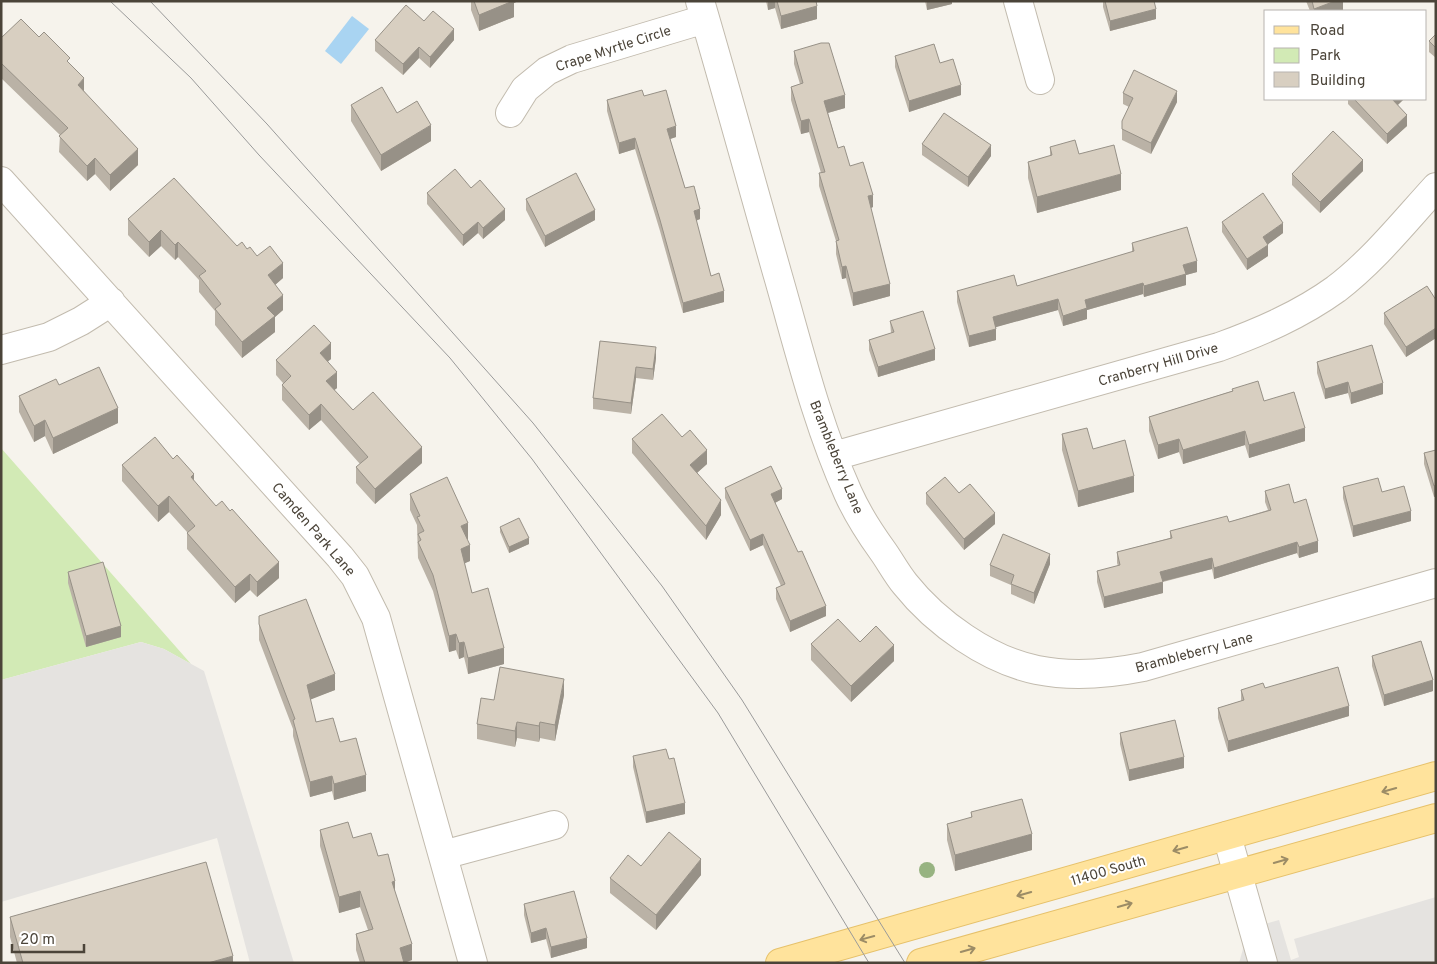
<svg xmlns="http://www.w3.org/2000/svg" width="1437" height="964" font-family="Overpass,sans-serif">
<style>
.green{fill:#d2eab5}
.parking{fill:#e5e3e0}
.water{fill:#a9d4f2}
.lines{fill:none;stroke-linecap:round;stroke-linejoin:round}
.minor-casing{stroke:#c2bbae;stroke-width:30}
.major-casing{stroke:#e6c16a;stroke-width:30}
.minor{stroke:#fff;stroke-width:28}
.major{stroke:#ffe39c;stroke-width:28}
.tram{stroke:#9a9a9a;stroke-width:1}
.tree{fill:#97b381}
.wall{fill:#bab2a6}
.shaded-wall{fill:#979187}
.building{fill:#d8cfc1;stroke:#979187}
.oneway{stroke:#9c8c66}
.labels{text-anchor:middle;stroke-width:4;stroke-linejoin:round;paint-order:stroke}
.street-label{font-size:14px;fill:#4b4439;stroke:#fff}
</style>
<rect width="100%" height="100%" fill="#f6f3ec"/>
<path class="green" d="M 1,448 L 191,664 L 164,649 L 141,642 L 1,680 Z"/>
<path class="parking" d="M 141,642 L 164,649 L 204,671 L 294,963 L 250,963 L 217,838 L 1,902 L 1,680 Z
M 1436,897 L 1436,963 L 1239,963 L 1243,949 L 1242,940 L 1239,931 L 1279,920 L 1291,960 L 1299,957 L 1294,939 Z"/>
<path class="water" d="M 352,16 L 369,29 L 341,64 L 325,51 Z"/>
<g class="lines">
<defs>
<path id="minor" d="M 700,1 C 727,93 752,185 778,276 C 799,349 817,424 848,493 C 857,513 869,532 882,550 C 890,561 896,573 905,584 C 936,623 988,660 1037,670 C 1072,677 1108,674 1143,667 L 1436,583
M 1018,1 L 1040,80
M 510,113 L 525,89 L 547,71 L 572,59 L 705,19
M 1,181 L 340,557 L 355,576 L 376,618 L 473,963
M 1,350 L 49,337 L 81,321 L 111,302
M 834,456 L 1219,347 C 1260,332 1300,315 1336,289 C 1374,260 1404,222 1436,187
M 1227,836 L 1263,963
M 443,855 L 554,825"/>
<path id="major" d="M 780,963 L 1436,776
M 921,963 L 1436,818"/>
</defs>
<use href="#minor" class="minor-casing"/>
<use href="#major" class="major-casing"/>
<use href="#minor" class="minor"/>
<use href="#major" class="major"/>
<path class="tram" d="M 110,1 L 191,78 L 259,155 L 450,358 L 532,459 L 718,713 L 869,963
M 150,1 L 267,124 L 533,423 L 662,586 L 742,700 L 905,963"/>
</g>
<circle class="tree" cx="927" cy="870" r="8"/>
<path class="wall" d="M 471,1 L 518,1 L 514,3 L 514,17 L 479,31 L 471,10 Z
M 766,1 L 816,1 L 817,19 L 781,29 L 775,8 L 768,10 Z
M 925,1 L 952,1 L 952,4 L 927,10 Z
M 1103,1 L 1154,1 L 1156,19 L 1110,31 L 1103,7 Z
M 1306,1 L 1343,1 L 1343,11 L 1310,11 Z
M 424,21 L 454,40 L 430,68 L 419,58 L 403,75 L 375,51 L 375,40 Z
M 1436,34 L 1436,58 L 1429,52 L 1429,41 Z
M 39,37 L 70,64 L 84,91 L 138,165 L 110,191 L 95,174 L 87,181 L 59,152 L 60,135 L 1,78 L 1,38 Z
M 794,51 L 845,108 L 828,113 L 838,148 L 850,166 L 873,207 L 871,208 L 890,296 L 853,306 L 846,278 L 842,279 L 836,254 L 836,241 L 819,186 L 819,173 L 821,173 L 809,132 L 801,134 L 791,100 L 791,87 L 800,84 L 794,64 Z
M 895,56 L 940,63 L 961,95 L 909,112 L 895,67 Z
M 1123,93 L 1177,102 L 1151,154 L 1122,140 L 1122,121 L 1129,107 L 1123,104 Z
M 644,96 L 676,137 L 670,139 L 685,188 L 700,219 L 696,221 L 711,276 L 724,302 L 683,313 L 660,231 L 635,149 L 619,154 L 607,111 L 607,100 Z
M 1348,99 L 1404,99 L 1398,105 L 1407,126 L 1387,144 L 1348,104 Z
M 351,105 L 397,113 L 431,141 L 381,171 L 351,121 Z
M 922,144 L 991,156 L 968,187 L 922,155 Z
M 1050,147 L 1079,154 L 1121,190 L 1037,213 L 1028,178 L 1028,162 L 1050,156 Z
M 1363,171 L 1320,213 L 1292,185 L 1292,174 Z
M 471,188 L 505,220 L 483,239 L 478,233 L 463,246 L 427,204 L 427,193 Z
M 526,199 L 595,220 L 545,247 L 526,210 Z
M 128,219 L 247,249 L 283,278 L 275,285 L 283,310 L 275,317 L 275,332 L 242,358 L 215,325 L 215,311 L 199,292 L 199,280 L 178,257 L 175,260 L 161,246 L 149,257 L 128,235 Z
M 1222,222 L 1283,233 L 1268,244 L 1268,256 L 1247,270 L 1222,232 Z
M 1132,243 L 1197,272 L 1186,275 L 1186,285 L 1144,297 L 1143,294 L 1087,310 L 1087,319 L 1063,326 L 1058,310 L 995,327 L 996,340 L 969,347 L 957,302 L 957,291 L 1017,286 L 1132,252 Z
M 1436,300 L 1436,338 L 1406,357 L 1384,324 L 1384,313 Z
M 890,321 L 935,360 L 878,377 L 869,350 L 869,340 L 891,333 Z
M 600,341 L 656,358 L 653,380 L 636,378 L 631,414 L 593,409 L 593,398 Z
M 331,359 L 328,361 L 337,388 L 334,390 L 353,410 L 422,463 L 375,504 L 356,483 L 356,467 L 360,464 L 321,420 L 309,430 L 282,400 L 282,385 L 283,383 L 276,375 L 276,360 Z
M 1317,362 L 1383,394 L 1351,404 L 1348,393 L 1325,399 L 1317,373 Z
M 59,385 L 118,423 L 53,454 L 45,436 L 34,442 L 19,412 L 19,396 Z
M 1232,389 L 1264,401 L 1305,441 L 1249,458 L 1245,445 L 1183,464 L 1179,452 L 1158,459 L 1149,431 L 1149,417 L 1232,391 Z
M 1062,434 L 1093,449 L 1134,492 L 1078,507 L 1062,450 Z
M 682,437 L 707,464 L 697,473 L 721,515 L 706,540 L 632,453 L 632,439 Z
M 1436,450 L 1436,496 L 1434,497 L 1424,464 L 1424,453 Z
M 173,459 L 279,578 L 257,597 L 250,590 L 235,603 L 187,549 L 187,532 L 169,512 L 158,522 L 122,481 L 122,465 Z
M 1343,487 L 1382,492 L 1411,521 L 1353,537 L 1343,498 Z
M 725,488 L 782,499 L 775,503 L 826,616 L 790,632 L 776,599 L 776,588 L 781,586 L 763,545 L 750,551 L 725,498 Z
M 1265,491 L 1294,503 L 1318,552 L 1299,558 L 1297,553 L 1214,579 L 1212,569 L 1163,582 L 1163,593 L 1104,608 L 1097,582 L 1097,571 L 1118,566 L 1117,563 L 1117,552 L 1170,538 L 1170,531 L 1229,522 L 1268,510 L 1265,502 Z
M 926,493 L 959,493 L 995,524 L 964,550 L 926,504 Z
M 410,494 L 468,539 L 467,539 L 470,561 L 464,563 L 472,593 L 504,664 L 468,674 L 464,657 L 459,659 L 456,650 L 449,652 L 433,591 L 418,558 L 417,525 L 410,510 Z
M 500,527 L 529,544 L 509,553 L 500,532 Z
M 1050,564 L 1034,604 L 1011,594 L 1011,585 L 990,576 L 990,565 Z
M 68,572 L 121,637 L 86,647 L 68,583 Z
M 259,616 L 335,690 L 310,699 L 316,722 L 340,742 L 366,791 L 334,800 L 332,791 L 310,797 L 293,736 L 293,729 L 259,640 Z
M 860,642 L 894,661 L 851,702 L 811,660 L 811,644 Z
M 1372,656 L 1433,691 L 1384,706 L 1372,666 Z
M 1265,688 L 1349,716 L 1228,752 L 1218,718 L 1218,708 L 1241,701 L 1241,690 Z
M 564,695 L 555,741 L 540,738 L 539,742 L 517,738 L 515,747 L 477,739 L 477,724 L 494,700 Z
M 1120,733 L 1184,768 L 1129,781 L 1120,744 Z
M 633,756 L 669,759 L 685,814 L 646,823 L 633,767 Z
M 971,812 L 1032,850 L 955,871 L 947,840 L 947,824 L 971,818 Z
M 320,830 L 353,838 L 378,856 L 395,893 L 412,960 L 404,963 L 360,963 L 356,950 L 356,934 L 368,930 L 360,907 L 339,913 L 320,846 Z
M 641,866 L 701,875 L 656,930 L 610,893 L 610,878 Z
M 524,904 L 587,948 L 551,958 L 546,939 L 531,943 L 524,915 Z
M 10,917 L 233,963 L 17,963 L 10,937 Z"/>
<path class="shaded-wall" d="M 509,1 L 518,1 L 514,3 L 514,17 L 479,31 L 479,15 Z
M 768,1 L 775,1 L 775,8 L 768,10 Z
M 927,1 L 952,1 L 952,4 L 927,10 Z
M 1335,1 L 1343,1 L 1343,11 L 1314,11 L 1314,9 Z
M 817,6 L 817,19 L 781,29 L 781,16 Z
M 1156,9 L 1156,19 L 1110,31 L 1110,21 Z
M 454,29 L 454,40 L 430,68 L 430,57 Z
M 419,47 L 419,58 L 403,75 L 403,64 Z
M 84,78 L 84,94 L 78,85 Z
M 961,85 L 961,95 L 909,112 L 909,101 Z
M 1177,91 L 1177,102 L 1151,154 L 1151,143 Z
M 845,95 L 845,108 L 824,114 L 824,101 Z
M 1393,99 L 1404,99 L 1392,110 Z
M 1407,115 L 1407,126 L 1387,144 L 1387,134 Z
M 809,119 L 809,132 L 801,134 L 801,121 Z
M 431,125 L 431,141 L 381,171 L 381,155 Z
M 676,126 L 676,137 L 667,140 L 667,129 Z
M 635,138 L 635,149 L 619,154 L 619,143 Z
M 991,145 L 991,156 L 968,187 L 968,177 Z
M 138,149 L 138,165 L 110,191 L 110,175 Z
M 95,158 L 95,174 L 87,181 L 87,166 Z
M 1363,160 L 1363,171 L 1320,213 L 1320,202 Z
M 1121,174 L 1121,190 L 1037,213 L 1037,197 Z
M 873,195 L 873,207 L 868,209 L 868,196 Z
M 505,209 L 505,220 L 483,239 L 483,228 Z
M 700,209 L 700,219 L 694,221 L 694,211 Z
M 595,210 L 595,220 L 545,247 L 545,236 Z
M 478,222 L 478,233 L 463,246 L 463,235 Z
M 1283,223 L 1283,233 L 1263,248 L 1263,237 Z
M 161,230 L 161,246 L 149,257 L 149,242 Z
M 178,242 L 178,257 L 175,260 L 175,245 Z
M 1268,245 L 1268,256 L 1247,270 L 1247,259 Z
M 1197,261 L 1197,272 L 1186,275 L 1186,285 L 1144,297 L 1144,286 L 1183,265 Z
M 283,263 L 283,278 L 268,291 L 268,275 Z
M 846,266 L 846,278 L 842,279 L 842,267 Z
M 1143,283 L 1143,294 L 1087,310 L 1087,319 L 1063,326 L 1063,316 L 1085,300 Z
M 890,284 L 890,296 L 853,306 L 853,293 Z
M 724,291 L 724,302 L 683,313 L 683,303 Z
M 283,295 L 283,310 L 275,317 L 275,332 L 242,358 L 242,342 L 267,308 Z
M 1058,299 L 1058,310 L 993,328 L 993,317 Z
M 1436,328 L 1436,338 L 1406,357 L 1406,347 Z
M 996,329 L 996,340 L 969,347 L 969,336 Z
M 331,343 L 331,359 L 320,368 L 320,353 Z
M 656,347 L 656,358 L 653,380 L 653,369 Z
M 935,349 L 935,360 L 878,377 L 878,367 Z
M 636,367 L 636,378 L 631,414 L 631,403 Z
M 337,372 L 337,388 L 326,397 L 326,381 Z
M 1348,382 L 1348,393 L 1325,399 L 1325,389 Z
M 1383,383 L 1383,394 L 1351,404 L 1351,393 Z
M 321,404 L 321,420 L 309,430 L 309,415 Z
M 118,408 L 118,423 L 53,454 L 53,438 Z
M 45,420 L 45,436 L 34,442 L 34,426 Z
M 1305,428 L 1305,441 L 1249,458 L 1249,445 Z
M 1245,431 L 1245,445 L 1183,464 L 1183,450 Z
M 1179,439 L 1179,452 L 1158,459 L 1158,445 Z
M 422,447 L 422,463 L 375,504 L 375,489 Z
M 707,450 L 707,464 L 690,479 L 690,465 Z
M 194,474 L 194,490 L 191,477 Z
M 1134,476 L 1134,492 L 1078,507 L 1078,491 Z
M 1436,485 L 1436,496 L 1434,497 L 1434,486 Z
M 782,489 L 782,499 L 771,505 L 771,494 Z
M 169,496 L 169,512 L 158,522 L 158,506 Z
M 721,500 L 721,515 L 706,540 L 706,526 Z
M 1411,511 L 1411,521 L 1353,537 L 1353,526 Z
M 995,513 L 995,524 L 964,550 L 964,539 Z
M 468,523 L 468,539 L 461,542 L 461,526 Z
M 763,534 L 763,545 L 750,551 L 750,540 Z
M 529,538 L 529,544 L 509,553 L 509,547 Z
M 1318,541 L 1318,552 L 1299,558 L 1299,547 Z
M 1297,542 L 1297,553 L 1214,579 L 1214,568 Z
M 470,545 L 470,561 L 461,565 L 461,549 Z
M 1050,554 L 1050,564 L 1034,604 L 1034,593 Z
M 1212,558 L 1212,569 L 1160,582 L 1160,572 Z
M 279,562 L 279,578 L 257,597 L 257,582 Z
M 250,574 L 250,590 L 235,603 L 235,587 Z
M 1163,582 L 1163,593 L 1104,608 L 1104,597 Z
M 826,606 L 826,616 L 790,632 L 790,621 Z
M 121,626 L 121,637 L 86,647 L 86,636 Z
M 456,634 L 456,650 L 449,652 L 449,636 Z
M 464,642 L 464,657 L 459,659 L 459,643 Z
M 894,645 L 894,661 L 851,702 L 851,686 Z
M 504,648 L 504,664 L 468,674 L 468,658 Z
M 335,674 L 335,690 L 307,701 L 307,685 Z
M 564,679 L 564,695 L 555,741 L 555,725 Z
M 1433,680 L 1433,691 L 1384,706 L 1384,695 Z
M 1349,706 L 1349,716 L 1228,752 L 1228,741 Z
M 517,722 L 517,738 L 515,747 L 515,731 Z
M 540,722 L 540,738 L 539,742 L 539,726 Z
M 1184,757 L 1184,768 L 1129,781 L 1129,770 Z
M 366,775 L 366,791 L 334,800 L 334,784 Z
M 332,776 L 332,791 L 310,797 L 310,782 Z
M 685,803 L 685,814 L 646,823 L 646,812 Z
M 1032,834 L 1032,850 L 955,871 L 955,855 Z
M 701,859 L 701,875 L 656,930 L 656,915 Z
M 395,881 L 395,897 L 392,882 Z
M 360,891 L 360,907 L 339,913 L 339,897 Z
M 546,928 L 546,939 L 531,943 L 531,933 Z
M 587,938 L 587,948 L 551,958 L 551,947 Z
M 412,944 L 412,960 L 403,963 L 400,948 Z
M 233,956 L 233,963 L 208,963 Z"/>
<path class="building" d="M 474,1 L 513,1 L 479,15 Z
M 777,1 L 816,1 L 817,6 L 781,16 Z
M 1105,1 L 1154,1 L 1156,9 L 1110,21 Z
M 1312,1 L 1335,1 L 1314,9 Z
M 406,5 L 424,21 L 433,11 L 454,29 L 430,57 L 419,47 L 403,64 L 375,40 Z
M 21,19 L 39,37 L 44,32 L 70,58 L 67,61 L 84,78 L 78,85 L 138,149 L 110,175 L 95,158 L 87,166 L 59,136 L 68,128 L 1,63 L 1,38 Z
M 1436,34 L 1436,48 L 1429,41 Z
M 821,43 L 829,43 L 845,95 L 824,101 L 838,148 L 844,146 L 850,166 L 863,162 L 873,195 L 868,196 L 890,284 L 853,293 L 846,266 L 842,267 L 836,241 L 839,240 L 819,173 L 825,172 L 809,119 L 801,121 L 791,87 L 803,83 L 794,51 Z
M 934,44 L 940,63 L 953,59 L 961,85 L 909,101 L 895,56 Z
M 1134,70 L 1177,91 L 1151,143 L 1122,129 L 1122,121 L 1133,98 L 1123,93 Z
M 382,87 L 397,113 L 417,101 L 431,125 L 381,155 L 351,105 Z
M 642,90 L 644,96 L 666,90 L 676,126 L 667,129 L 685,188 L 694,186 L 700,209 L 694,211 L 711,276 L 719,273 L 724,291 L 683,303 L 660,220 L 635,138 L 619,143 L 607,100 Z
M 1354,99 L 1393,99 L 1392,99 L 1407,115 L 1387,134 Z
M 944,113 L 991,145 L 968,177 L 922,144 Z
M 1333,131 L 1363,160 L 1320,202 L 1292,174 Z
M 1075,140 L 1079,154 L 1114,145 L 1121,174 L 1037,197 L 1028,162 L 1052,155 L 1050,147 Z
M 455,169 L 471,188 L 480,180 L 505,209 L 483,228 L 478,222 L 463,235 L 427,193 Z
M 576,173 L 595,210 L 545,236 L 526,199 Z
M 174,178 L 237,246 L 242,242 L 247,249 L 250,247 L 257,256 L 270,246 L 283,263 L 268,275 L 283,295 L 267,308 L 275,316 L 242,342 L 215,309 L 221,304 L 199,276 L 206,271 L 178,242 L 175,245 L 161,230 L 149,242 L 128,219 Z
M 1263,193 L 1283,223 L 1263,237 L 1268,245 L 1247,259 L 1222,222 Z
M 1187,227 L 1197,261 L 1183,265 L 1186,274 L 1144,286 L 1143,283 L 1085,300 L 1087,308 L 1063,316 L 1058,299 L 993,317 L 996,329 L 969,336 L 957,291 L 1014,275 L 1017,286 L 1134,251 L 1132,243 Z
M 1427,286 L 1436,300 L 1436,328 L 1406,347 L 1384,313 Z
M 923,311 L 935,349 L 878,367 L 869,340 L 894,332 L 890,321 Z
M 314,325 L 331,343 L 320,353 L 337,372 L 326,381 L 353,410 L 373,392 L 422,447 L 375,489 L 356,467 L 368,457 L 321,404 L 309,415 L 282,385 L 291,376 L 276,360 Z
M 600,341 L 656,347 L 653,369 L 636,367 L 631,403 L 593,398 Z
M 1372,345 L 1383,383 L 1351,393 L 1348,382 L 1325,389 L 1317,362 Z
M 99,367 L 118,408 L 53,438 L 45,420 L 34,426 L 19,396 L 56,379 L 59,385 Z
M 1258,381 L 1264,401 L 1294,392 L 1305,428 L 1249,445 L 1245,431 L 1183,450 L 1179,439 L 1158,445 L 1149,417 L 1233,391 L 1232,389 Z
M 662,414 L 682,437 L 690,430 L 707,450 L 690,465 L 721,500 L 706,526 L 632,439 Z
M 1087,428 L 1093,449 L 1125,440 L 1134,476 L 1078,491 L 1062,434 Z
M 155,437 L 173,459 L 177,455 L 194,474 L 191,477 L 216,506 L 222,501 L 230,511 L 232,509 L 279,562 L 257,582 L 250,574 L 235,587 L 187,533 L 195,526 L 169,496 L 158,506 L 122,465 Z
M 1436,450 L 1436,485 L 1434,486 L 1424,453 Z
M 771,466 L 782,489 L 771,494 L 798,552 L 802,551 L 826,606 L 790,621 L 776,588 L 785,584 L 763,534 L 750,540 L 725,488 Z
M 447,477 L 468,523 L 461,526 L 470,545 L 461,549 L 472,593 L 488,588 L 504,648 L 468,658 L 464,642 L 459,643 L 456,634 L 449,636 L 433,575 L 418,542 L 421,540 L 418,534 L 424,531 L 417,517 L 420,516 L 410,494 Z
M 945,477 L 959,493 L 970,484 L 995,513 L 964,539 L 926,493 Z
M 1378,478 L 1382,492 L 1404,486 L 1411,511 L 1353,526 L 1343,487 Z
M 1289,484 L 1294,503 L 1306,499 L 1318,541 L 1299,547 L 1297,542 L 1214,568 L 1212,558 L 1160,572 L 1163,582 L 1104,597 L 1097,571 L 1120,565 L 1117,552 L 1172,538 L 1170,531 L 1227,516 L 1229,522 L 1271,510 L 1265,491 Z
M 519,518 L 529,538 L 509,547 L 500,527 Z
M 1003,534 L 1050,554 L 1034,593 L 1011,584 L 1014,575 L 990,565 Z
M 103,562 L 121,626 L 86,636 L 68,572 Z
M 306,599 L 335,674 L 307,685 L 316,722 L 333,718 L 340,742 L 356,738 L 366,775 L 334,784 L 332,776 L 310,782 L 293,720 L 295,719 L 259,624 L 259,616 Z
M 838,619 L 860,642 L 876,626 L 894,645 L 851,686 L 811,644 Z
M 1421,641 L 1433,680 L 1384,695 L 1372,656 Z
M 500,667 L 564,679 L 555,725 L 540,722 L 539,726 L 517,722 L 515,731 L 477,724 L 481,698 L 494,700 Z
M 1338,667 L 1349,706 L 1228,741 L 1218,708 L 1244,700 L 1241,690 L 1263,683 L 1265,688 Z
M 1175,720 L 1184,757 L 1129,770 L 1120,733 Z
M 666,749 L 669,759 L 674,758 L 685,803 L 646,812 L 633,756 Z
M 1022,799 L 1032,834 L 955,855 L 947,824 L 972,817 L 971,812 Z
M 348,822 L 353,838 L 371,833 L 378,856 L 388,854 L 395,881 L 392,882 L 412,944 L 400,948 L 404,963 L 365,963 L 356,934 L 373,929 L 360,891 L 339,897 L 320,830 Z
M 669,832 L 701,859 L 656,915 L 610,878 L 628,855 L 641,866 Z
M 206,862 L 233,956 L 208,963 L 23,963 L 10,917 Z
M 574,891 L 587,938 L 551,947 L 546,928 L 531,933 L 524,904 Z"/>
<defs><path id="oneway-shaft" d="M-6 0H5M1.5-3L5.5 0L1.5 3" fill="none" stroke-width="1.6" stroke-linecap="round" stroke-linejoin="round" transform="scale(1.25)"/></defs>
<g class="oneway">
<use href="#oneway-shaft" transform="translate(1389 790) rotate(164)"/>
<use href="#oneway-shaft" transform="translate(1180 849) rotate(164)"/>
<use href="#oneway-shaft" transform="translate(1281 861) rotate(-16)"/>
<use href="#oneway-shaft" transform="translate(1024 894) rotate(164)"/>
<use href="#oneway-shaft" transform="translate(1125 905) rotate(-16)"/>
<use href="#oneway-shaft" transform="translate(867 938) rotate(165)"/>
<use href="#oneway-shaft" transform="translate(968 950) rotate(-16)"/>
</g>
<g class="labels">
<g class="street-label">
<text transform="translate(613 48) rotate(-18)" y="5">Crape Myrtle Circle</text>
<text transform="translate(1158 364) rotate(-16)" y="5">Cranberry Hill Drive</text>
<text transform="translate(837 457) rotate(68)" y="5">Brambleberry Lane</text>
<text transform="translate(314 529) rotate(49)" y="5">Camden Park Lane</text>
<text transform="translate(1194 652) rotate(-15)" y="5">Brambleberry Lane</text>
<text transform="translate(1108 870) rotate(-16)" y="5">11400 South</text>
</g>
</g>
<rect width="1437" height="964" fill="none" stroke="#4b4439" stroke-width="5"/>
<rect x="1264" y="10" width="162" height="90" fill="#ffffff" stroke="#b7b4b0"/>
<rect x="1274" y="26" width="25" height="8" fill="#ffe39c" stroke="#b7b4b0"/>
<text x="1310" y="35" font-size="15" fill="#4b4439">Road</text>
<rect x="1274" y="48" width="25" height="15" fill="#d2eab5" stroke="#b7b4b0"/>
<text x="1310" y="60" font-size="15" fill="#4b4439">Park</text>
<rect x="1274" y="72" width="25" height="15" fill="#d8cfc1" stroke="#b7b4b0"/>
<text x="1310" y="85" font-size="15" fill="#4b4439">Building</text>
<path d="M12 944v8h72v-8" fill="none" stroke="#4b4439" stroke-width="2.5"/>
<text x="20" y="944" font-size="15" fill="#4b4439" stroke="#ffffff" stroke-width="4" paint-order="stroke">20 m</text>
</svg>
